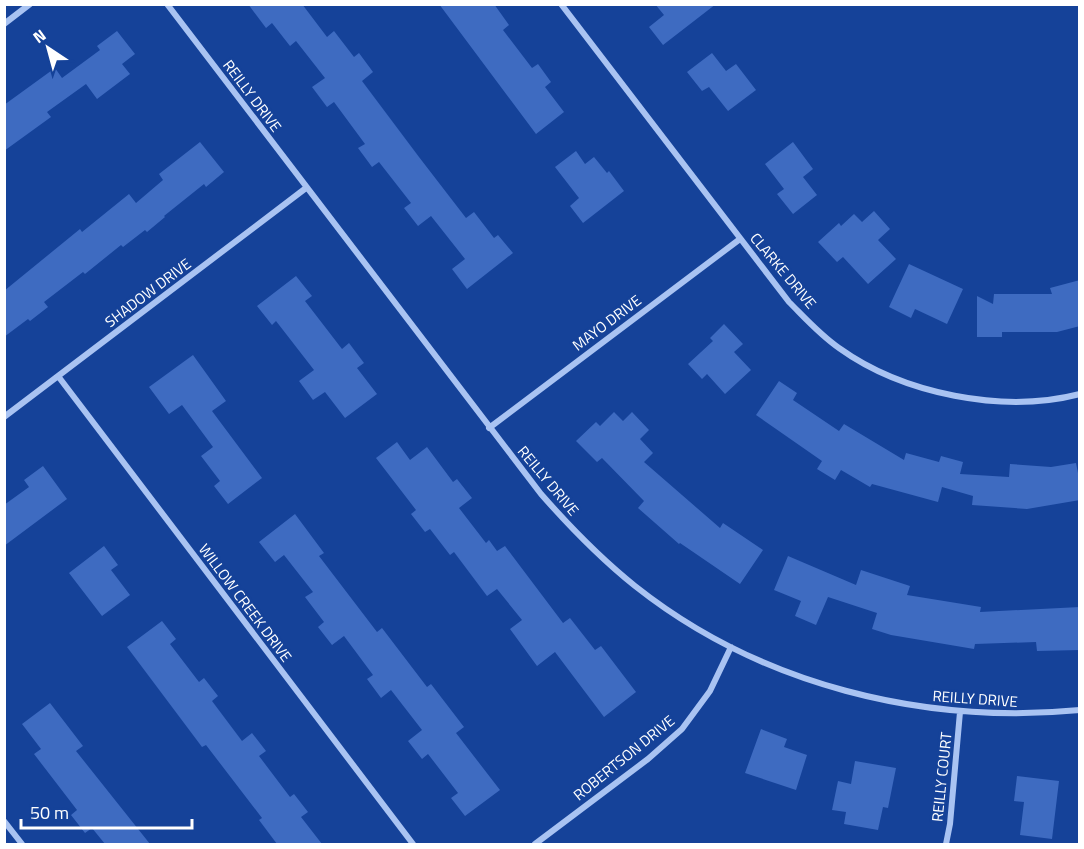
<svg xmlns="http://www.w3.org/2000/svg" width="1084" height="849" font-family="'Titillium Web',sans-serif">
<style>
.building{fill:#3e6bc1}
.lines{fill:none;stroke-linecap:round;stroke-linejoin:round}
.street{stroke:#a9c3f2;stroke-width:6}
.labels{text-anchor:middle;stroke-width:5;stroke-linejoin:round;paint-order:stroke}
.street-label{font-size:15px;fill:#fff;stroke:#154299}
</style>
<rect width="100%" height="100%" fill="#154299"/>
<path class="building" d="M 248,4 L 302,4 L 327,37 L 334,31 L 354,57 L 359,53 L 373,72 L 362,81 L 419,157 L 466,218 L 474,212 L 494,238 L 498,235 L 513,253 L 467,289 L 452,269 L 465,259 L 431,216 L 418,226 L 404,208 L 411,203 L 379,162 L 372,167 L 358,148 L 365,144 L 334,102 L 327,107 L 312,87 L 325,78 L 296,41 L 290,46 L 272,23 L 266,28 Z
M 439,4 L 494,4 L 509,25 L 503,30 L 532,68 L 538,64 L 551,82 L 545,87 L 564,112 L 536,134 Z
M 655,4 L 716,4 L 663,45 L 649,27 L 664,15 Z
M 117,31 L 135,54 L 122,64 L 130,74 L 97,99 L 86,84 L 47,112 L 51,117 L 4,151 L 4,105 L 55,68 L 62,78 L 100,50 L 97,46 Z
M 712,53 L 726,71 L 736,64 L 756,90 L 728,111 L 709,87 L 702,91 L 687,72 Z
M 200,142 L 224,172 L 206,187 L 204,184 L 164,216 L 165,217 L 147,232 L 145,230 L 123,247 L 121,245 L 85,274 L 83,272 L 44,302 L 48,307 L 30,321 L 28,319 L 4,337 L 4,291 L 80,229 L 82,232 L 129,194 L 136,203 L 163,180 L 159,174 Z
M 793,142 L 813,169 L 803,177 L 817,195 L 793,214 L 777,194 L 784,189 L 765,164 Z
M 576,151 L 585,164 L 594,157 L 607,173 L 609,171 L 624,191 L 583,223 L 570,206 L 579,198 L 555,167 Z
M 874,211 L 890,229 L 878,240 L 896,259 L 868,284 L 843,257 L 837,262 L 818,242 L 839,223 L 841,226 L 854,214 L 862,222 Z
M 909,264 L 963,289 L 947,324 L 915,309 L 911,318 L 889,307 Z
M 296,276 L 312,296 L 305,301 L 342,349 L 349,343 L 364,363 L 357,368 L 377,394 L 345,418 L 325,392 L 313,400 L 299,381 L 314,370 L 276,321 L 272,325 L 257,306 Z
M 1080,280 L 1080,326 L 1057,332 L 1002,332 L 1002,337 L 977,337 L 977,296 L 993,304 L 994,294 L 1052,294 L 1050,288 Z
M 724,324 L 743,344 L 734,352 L 751,370 L 725,394 L 707,374 L 702,379 L 688,364 L 713,341 L 710,338 Z
M 193,355 L 226,401 L 212,411 L 262,478 L 228,504 L 214,486 L 220,481 L 201,456 L 213,447 L 182,405 L 169,414 L 149,387 Z
M 779,381 L 797,393 L 793,400 L 839,431 L 844,424 L 904,460 L 906,453 L 939,462 L 941,456 L 963,462 L 960,474 L 1009,477 L 1010,464 L 1051,467 L 1076,463 L 1078,473 L 1080,472 L 1080,500 L 1027,509 L 972,505 L 973,496 L 942,487 L 938,502 L 872,484 L 870,487 L 841,470 L 835,480 L 817,469 L 822,461 L 756,415 Z
M 614,412 L 623,421 L 632,412 L 649,430 L 640,439 L 653,453 L 644,462 L 720,528 L 723,523 L 763,550 L 740,584 L 680,543 L 679,544 L 638,508 L 644,501 L 602,458 L 597,462 L 576,441 L 596,422 L 600,426 Z
M 397,442 L 410,460 L 427,447 L 453,482 L 457,479 L 472,498 L 459,508 L 486,543 L 489,540 L 497,551 L 505,546 L 563,623 L 570,618 L 595,650 L 601,646 L 636,692 L 604,717 L 555,652 L 537,666 L 510,629 L 522,620 L 497,589 L 487,596 L 454,552 L 450,555 L 430,529 L 425,532 L 411,514 L 416,510 L 376,458 Z
M 43,466 L 67,499 L 4,546 L 4,505 L 29,487 L 24,480 Z
M 295,514 L 324,553 L 319,556 L 377,632 L 382,628 L 427,687 L 431,684 L 464,727 L 456,733 L 500,790 L 465,816 L 451,798 L 458,793 L 428,754 L 422,759 L 408,741 L 422,730 L 391,690 L 381,698 L 367,679 L 373,675 L 344,636 L 332,645 L 318,627 L 324,622 L 305,597 L 313,592 L 284,555 L 275,562 L 259,542 Z
M 104,546 L 118,565 L 111,570 L 130,595 L 102,616 L 69,573 Z
M 788,556 L 856,585 L 861,570 L 910,586 L 907,595 L 981,607 L 980,612 L 1080,607 L 1080,650 L 1037,651 L 1036,642 L 975,644 L 974,649 L 891,635 L 872,629 L 877,613 L 828,597 L 816,625 L 795,616 L 801,601 L 774,590 Z
M 162,621 L 176,639 L 170,644 L 199,682 L 204,678 L 218,696 L 212,701 L 242,741 L 252,733 L 266,751 L 259,756 L 290,797 L 294,794 L 308,812 L 301,817 L 322,844 L 277,844 L 259,820 L 262,818 L 206,745 L 202,747 L 127,647 Z
M 50,703 L 83,746 L 76,751 L 150,844 L 105,844 L 92,828 L 85,833 L 71,815 L 77,810 L 34,754 L 41,749 L 22,724 Z
M 761,729 L 787,739 L 784,747 L 807,755 L 796,790 L 745,773 Z
M 855,761 L 896,768 L 888,808 L 883,807 L 878,830 L 844,824 L 846,812 L 832,810 L 838,781 L 851,784 Z
M 1017,776 L 1059,781 L 1052,839 L 1020,835 L 1024,802 L 1014,801 Z"/>
<g class="lines">
<path class="street" d="M 167,4 L 541,494 C 570,527 600,558 635,586 C 760,685 923,725 1080,710
M 561,4 L 789,302 C 805,318 820,335 839,348 C 903,394 1003,414 1080,394
M 4,24 L 30,4
M 58,376 L 413,844
M 4,417 L 306,188
M 489,428 L 740,239
M 4,821 L 22,844
M 535,844 L 648,759 L 682,729 L 710,691 L 731,647
M 946,844 L 950,824 L 960,712"/>
</g>
<g class="labels">
<g class="street-label">
<text transform="translate(252 96) rotate(53)" y="5">REILLY DRIVE</text>
<text transform="translate(783 271) rotate(50)" y="5">CLARKE DRIVE</text>
<text transform="translate(148 293) rotate(-37)" y="5">SHADOW DRIVE</text>
<text transform="translate(607 323) rotate(-37)" y="5">MAYO DRIVE</text>
<text transform="translate(548 481) rotate(50)" y="5">REILLY DRIVE</text>
<text transform="translate(245 603) rotate(53)" y="5">WILLOW CREEK DRIVE</text>
<text transform="translate(975 699) rotate(4)" y="5">REILLY DRIVE</text>
<text transform="translate(624 758) rotate(-39)" y="5">ROBERTSON DRIVE</text>
<text transform="translate(942 777) rotate(-84)" y="5">REILLY COURT</text>
</g>
</g>
<rect width="1084" height="849" fill="none" stroke="#ffffff" stroke-width="12"/>
<g transform="translate(48 48) rotate(324)" stroke="#154299" stroke-width="4.5" paint-order="stroke">
<path d="M0-4.5L10 22L0 15L-10 22Z" fill="#ffffff"/>
<text y="-9" font-size="16" font-weight="bold" text-anchor="middle" fill="#ffffff">N</text>
</g>
<path d="M21 819v9h171v-9" fill="none" stroke="#ffffff" stroke-width="3"/>
<text x="30" y="819" font-size="18" fill="#ffffff" stroke="#154299" stroke-width="4.5" paint-order="stroke">50 m</text>
</svg>
